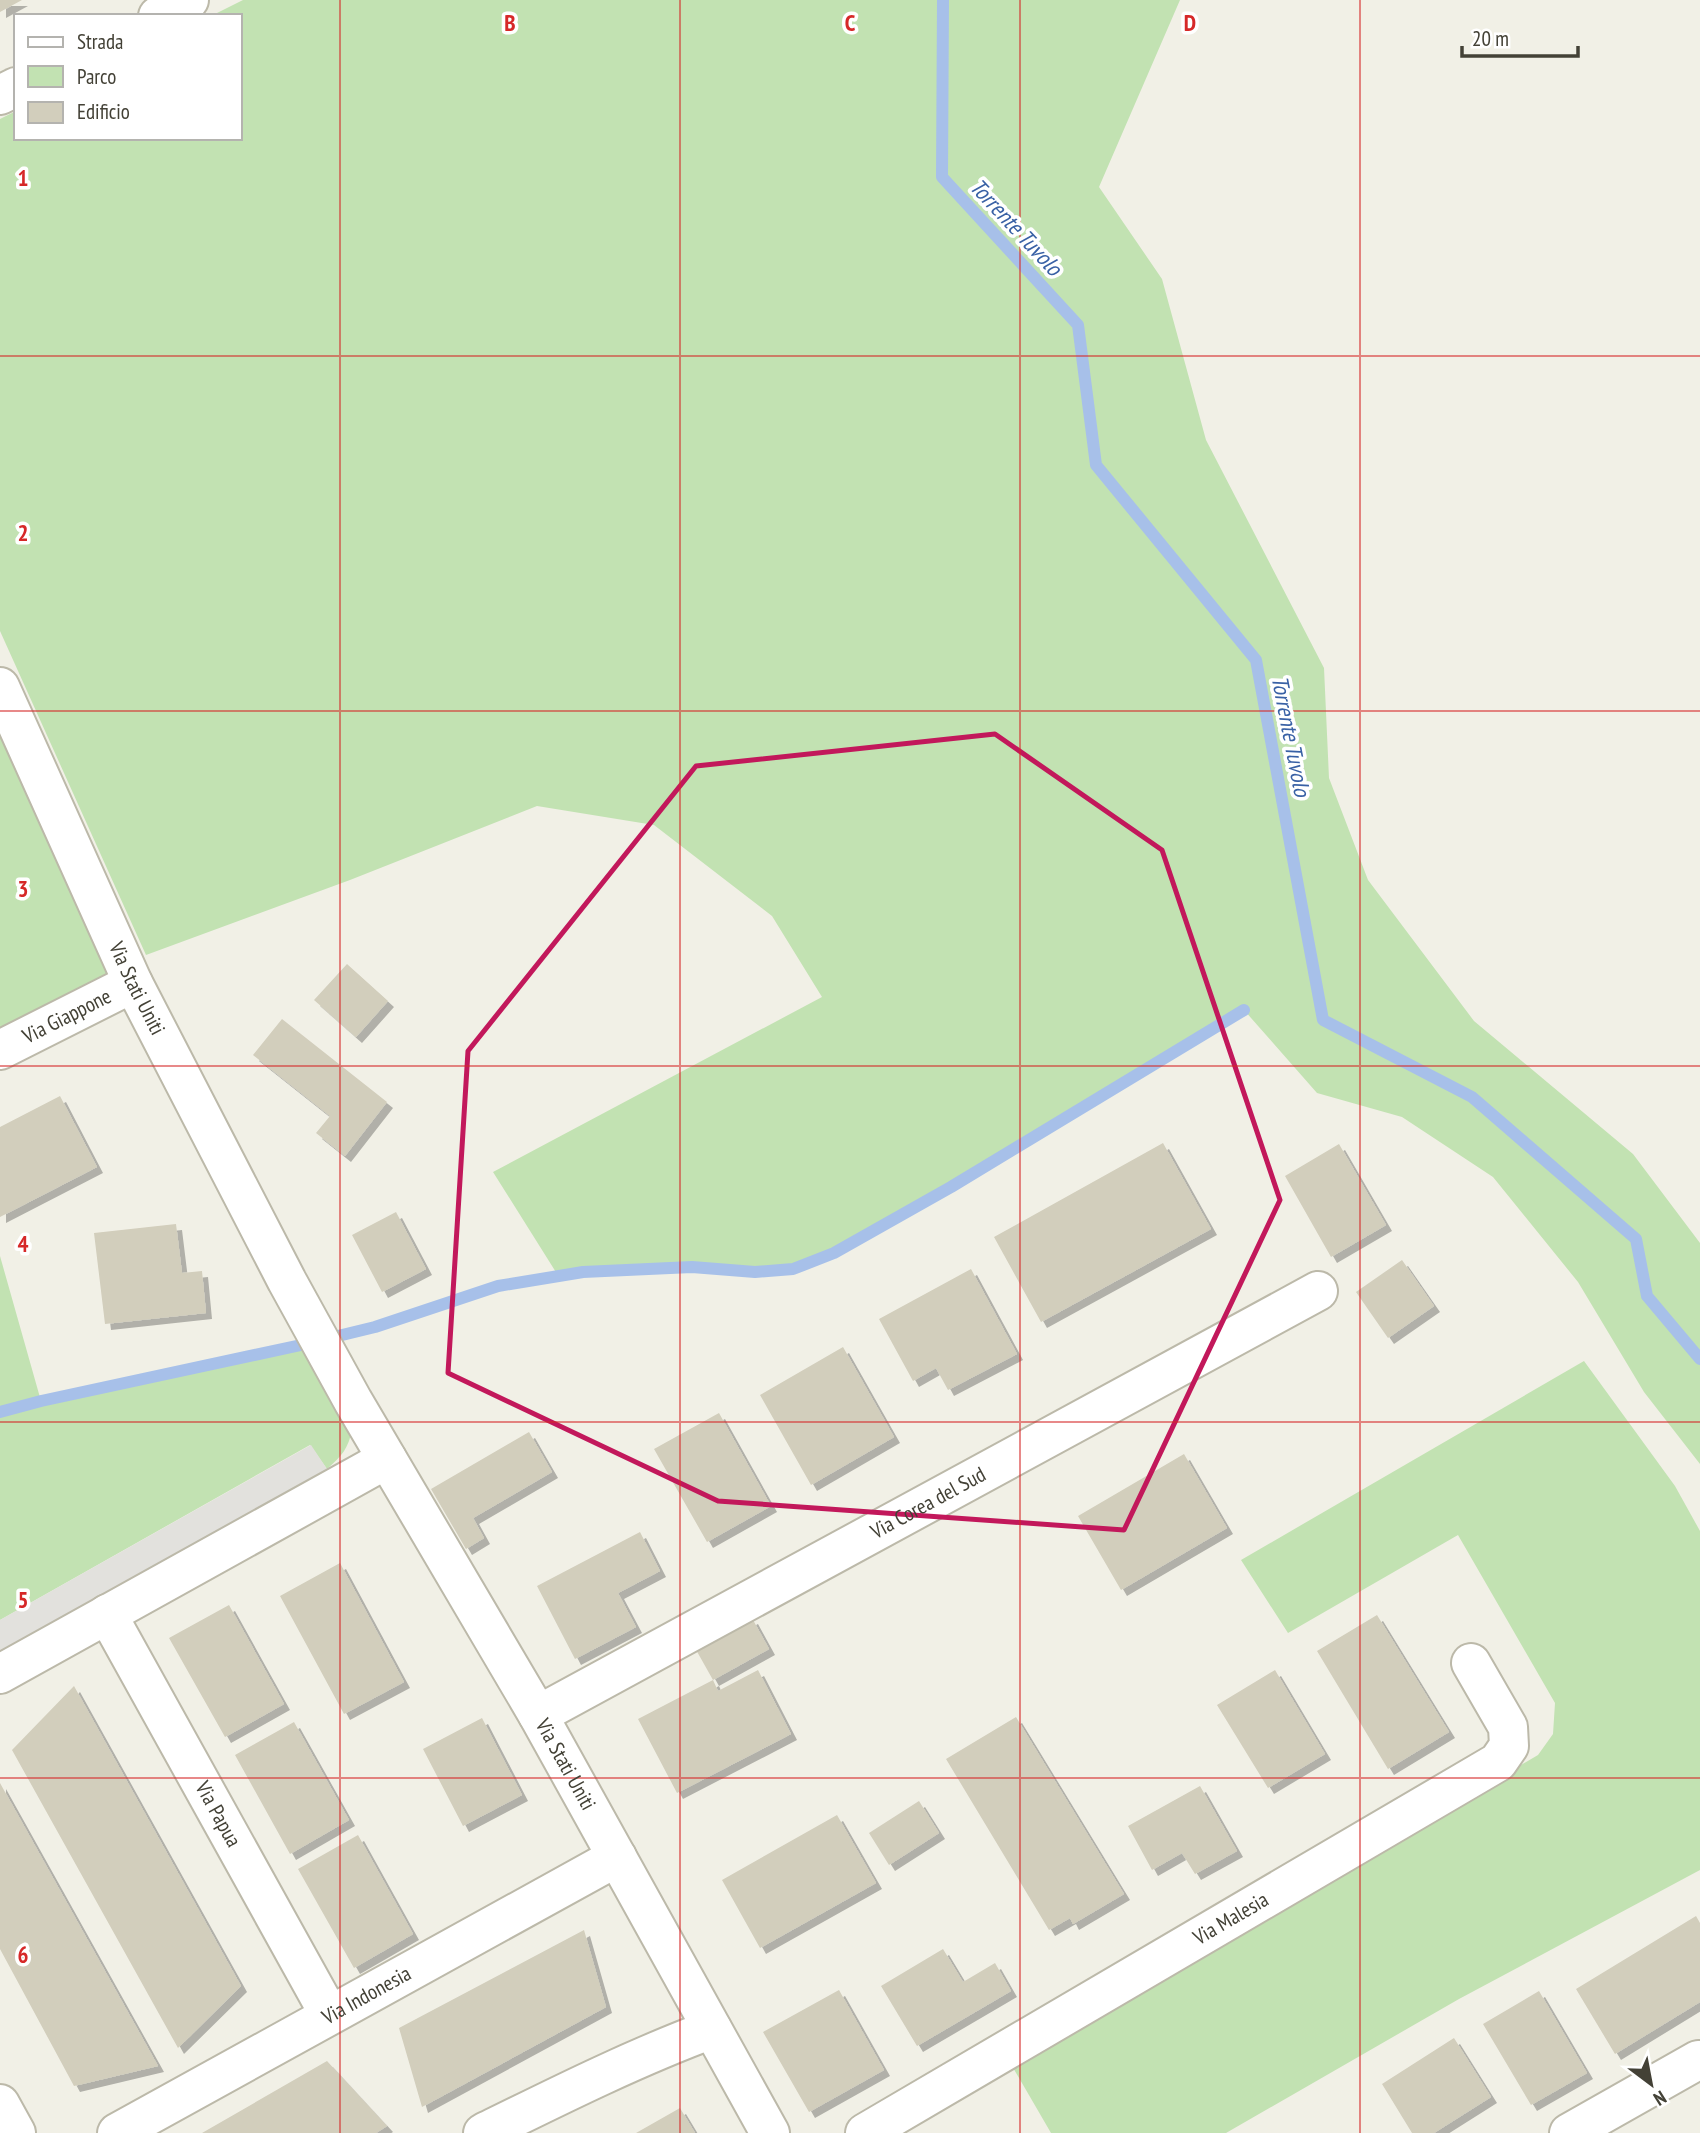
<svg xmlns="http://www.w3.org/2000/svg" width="1700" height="2133" font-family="'PT Sans Narrow',sans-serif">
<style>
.green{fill:#c2e2b2}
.parking{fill:#e2e1dd}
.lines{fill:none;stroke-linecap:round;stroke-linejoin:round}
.stream{stroke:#a7c0e9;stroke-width:12}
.building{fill:#d2cebc;filter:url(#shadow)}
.minor-casing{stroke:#bcb9a9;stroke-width:42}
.minor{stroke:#fff;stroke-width:38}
.marked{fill:none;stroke:#c2185b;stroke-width:5;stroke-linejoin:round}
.grid{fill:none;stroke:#d62828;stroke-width:2;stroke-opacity:0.55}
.labels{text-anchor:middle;stroke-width:7;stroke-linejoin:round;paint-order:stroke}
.street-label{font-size:21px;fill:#434136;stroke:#fff}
.water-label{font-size:23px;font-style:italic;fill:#3961a5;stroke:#fff}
.grid-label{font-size:23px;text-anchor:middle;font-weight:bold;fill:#d62828;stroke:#fff;stroke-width:7;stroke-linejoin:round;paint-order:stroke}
</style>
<defs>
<filter id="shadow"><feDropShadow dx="6" dy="6" stdDeviation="0" flood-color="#0004"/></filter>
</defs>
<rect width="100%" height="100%" fill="#f1f0e6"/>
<path class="green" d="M 243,0 L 1180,0 L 1099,187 L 1162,279 L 1206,440 L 1324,668 L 1329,778 L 1368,880 L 1474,1021 L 1633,1154 L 1700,1243 L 1700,1464 L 1644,1392 L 1578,1282 L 1493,1177 L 1402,1117 L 1317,1093 L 1244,1010 L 951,1187 L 834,1253 L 793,1269 L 755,1272 L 692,1267 L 583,1272 L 559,1277 L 493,1172 L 822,997 L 772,916 L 654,825 L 537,806 L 350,880 L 146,955 L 0,631 L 0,119 L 16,111 L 16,138 L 240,138 L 240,16 L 211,16 Z
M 0,715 L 116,970 L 0,1036 Z
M 0,1256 L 41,1401 L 301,1345 L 352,1429 C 349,1448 341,1457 327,1469 L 310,1445 L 0,1620 Z
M 1584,1361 L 1675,1486 L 1700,1531 L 1700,1870 L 1459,1999 L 1226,2133 L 1051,2133 L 1012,2066 L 1538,1755 L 1553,1734 L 1555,1703 L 1458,1535 L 1288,1633 L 1241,1560 Z"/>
<path class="parking" d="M 311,1445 L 327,1469 L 0,1652 L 0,1620 Z"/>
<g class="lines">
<path class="stream" d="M 943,0 L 942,177 L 1078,325 L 1096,465 L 1256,660 L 1323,1020 L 1472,1097 L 1636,1239 L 1647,1296 L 1700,1359
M 0,1412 L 41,1401 L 301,1345 L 375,1327 L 498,1286 L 583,1272 L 692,1267 L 755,1272 L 793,1269 L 834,1253 L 951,1187 L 1244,1010"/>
</g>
<path class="building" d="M 0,0 L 22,0 L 0,12 Z
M 347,964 L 388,1001 L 356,1037 L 314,1000 Z
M 282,1019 L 387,1102 L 345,1156 L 316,1133 L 330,1116 L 253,1055 Z
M 60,1096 L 97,1167 L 0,1217 L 0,1127 Z
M 1163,1143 L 1211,1229 L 1041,1322 L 994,1237 Z
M 1339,1144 L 1386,1225 L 1331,1257 L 1285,1176 Z
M 396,1212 L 426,1269 L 382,1292 L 352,1235 Z
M 176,1224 L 182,1273 L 202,1271 L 206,1313 L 105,1324 L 94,1233 Z
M 1402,1260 L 1434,1306 L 1388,1338 L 1356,1292 Z
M 971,1269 L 1017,1354 L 948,1390 L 936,1368 L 913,1381 L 879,1319 Z
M 843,1347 L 894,1437 L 811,1485 L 760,1395 Z
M 719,1413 L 771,1506 L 707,1542 L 654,1449 Z
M 529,1432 L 552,1472 L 473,1518 L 484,1538 L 466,1549 L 431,1489 Z
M 1184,1454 L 1227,1528 L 1121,1590 L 1078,1516 Z
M 640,1532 L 660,1571 L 618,1593 L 636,1627 L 575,1659 L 537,1586 Z
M 340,1563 L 404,1682 L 344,1714 L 280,1596 Z
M 229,1605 L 284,1704 L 225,1737 L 169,1638 Z
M 1377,1615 L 1449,1732 L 1388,1769 L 1317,1651 Z
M 752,1618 L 769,1649 L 713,1680 L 695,1648 Z
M 758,1670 L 791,1734 L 677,1793 L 638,1719 L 713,1680 L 718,1691 Z
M 1275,1670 L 1325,1754 L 1268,1788 L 1217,1705 Z
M 74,1686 L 241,1986 L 178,2048 L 12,1750 Z
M 1016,1717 L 1124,1894 L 1073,1924 L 1070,1918 L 1049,1930 L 946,1759 Z
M 482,1718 L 522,1795 L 463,1826 L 423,1749 Z
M 294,1722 L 349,1820 L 290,1854 L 235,1755 Z
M 0,1783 L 158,2066 L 74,2086 L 0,1949 Z
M 1200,1786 L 1237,1851 L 1195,1874 L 1182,1853 L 1152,1870 L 1128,1826 Z
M 919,1801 L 939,1833 L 889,1865 L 869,1833 Z
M 837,1815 L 876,1883 L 760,1948 L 722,1880 Z
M 358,1835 L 413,1934 L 354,1968 L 298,1869 Z
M 1696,1916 L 1700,1923 L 1700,2002 L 1615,2054 L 1576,1989 Z
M 584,1930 L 606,2007 L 422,2107 L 399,2028 Z
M 943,1949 L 963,1982 L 995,1963 L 1011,1991 L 917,2046 L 881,1986 Z
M 839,1990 L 884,2070 L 809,2112 L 763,2032 Z
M 1539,1991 L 1587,2073 L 1531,2105 L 1483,2024 Z
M 1454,2038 L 1491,2097 L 1434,2133 L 1412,2133 L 1382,2084 Z
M 327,2061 L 387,2126 L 376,2133 L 202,2133 Z
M 680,2108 L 695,2133 L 636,2133 Z"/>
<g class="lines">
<defs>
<g id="minor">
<path d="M 158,16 L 189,0"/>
<path d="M 0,95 L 16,87"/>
<path id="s1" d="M 0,687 L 133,983 L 287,1281 L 353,1401 L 538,1715 L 770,2133"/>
<path id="s2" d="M 0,1050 L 133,983"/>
<path id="s3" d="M 107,1614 L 329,2014"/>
<path d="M 0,1674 L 387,1459"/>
<path id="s4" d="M 538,1715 L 1318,1291"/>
<path d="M 0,2104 L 16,2133"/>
<path id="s5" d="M 117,2133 L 617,1857"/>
<path d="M 483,2133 C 558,2096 634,2058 712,2029"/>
<path id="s6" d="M 865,2133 L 1498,1762 L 1509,1746 L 1508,1727 L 1471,1663"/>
<path d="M 1569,2133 L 1698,2060"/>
</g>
</defs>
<use href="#minor" class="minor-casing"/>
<use href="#minor" class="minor"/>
</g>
<path class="marked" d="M 995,734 L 1162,850 L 1280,1200 L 1124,1530 L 718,1501 L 448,1373 L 468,1051 L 696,766 Z"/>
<path class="grid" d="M 340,0 L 340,2133M 680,0 L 680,2133M 1020,0 L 1020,2133M 1360,0 L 1360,2133M 0,356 L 1700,356M 0,711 L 1700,711M 0,1066 L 1700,1066M 0,1422 L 1700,1422M 0,1778 L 1700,1778"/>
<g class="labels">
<g class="street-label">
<text dy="7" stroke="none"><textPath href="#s1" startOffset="331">Via Stati Uniti</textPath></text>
<text dy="7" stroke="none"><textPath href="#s2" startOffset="75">Via Giappone</textPath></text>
<text dy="7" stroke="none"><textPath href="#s4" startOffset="444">Via Corea del Sud</textPath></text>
<text dy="7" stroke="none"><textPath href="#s1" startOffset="1218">Via Stati Uniti</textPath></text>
<text dy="7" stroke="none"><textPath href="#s3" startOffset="229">Via Papua</textPath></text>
<text dy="7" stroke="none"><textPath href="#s6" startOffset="424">Via Malesia</textPath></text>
<text dy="7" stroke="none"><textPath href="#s5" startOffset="285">Via Indonesia</textPath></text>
</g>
<g class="water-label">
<text transform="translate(1016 227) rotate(47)" y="8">Torrente Tuvolo</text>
<text transform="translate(1291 736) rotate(79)" y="8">Torrente Tuvolo</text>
</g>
</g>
<g class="grid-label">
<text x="510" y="31">B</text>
<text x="850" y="31">C</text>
<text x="1190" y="31">D</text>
<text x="23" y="186">1</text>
<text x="23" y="541">2</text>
<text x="23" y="897">3</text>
<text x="23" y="1252">4</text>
<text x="23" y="1608">5</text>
<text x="23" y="1963">6</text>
</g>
<rect x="14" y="14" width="228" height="126" fill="#ffffff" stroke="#b4b3af" stroke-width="2"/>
<rect x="28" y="37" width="35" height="10" fill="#ffffff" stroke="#b4b3af" stroke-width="2"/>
<text x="77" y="49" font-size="21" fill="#434136">Strada</text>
<rect x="28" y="66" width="35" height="21" fill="#c2e2b2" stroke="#b4b3af" stroke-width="2"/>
<text x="77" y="84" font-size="21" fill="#434136">Parco</text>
<rect x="28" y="102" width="35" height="21" fill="#d2cebc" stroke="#b4b3af" stroke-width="2"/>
<text x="77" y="119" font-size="21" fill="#434136">Edificio</text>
<g transform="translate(1651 2084) rotate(148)" stroke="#ffffff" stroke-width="5" paint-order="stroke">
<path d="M0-5L12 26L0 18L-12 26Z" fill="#434136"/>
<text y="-10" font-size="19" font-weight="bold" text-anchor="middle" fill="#434136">N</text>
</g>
<path d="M1462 46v10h116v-10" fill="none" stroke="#434136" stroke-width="3.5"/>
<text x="1472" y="46" font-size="21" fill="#434136" stroke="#ffffff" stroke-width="5" paint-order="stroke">20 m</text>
</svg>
